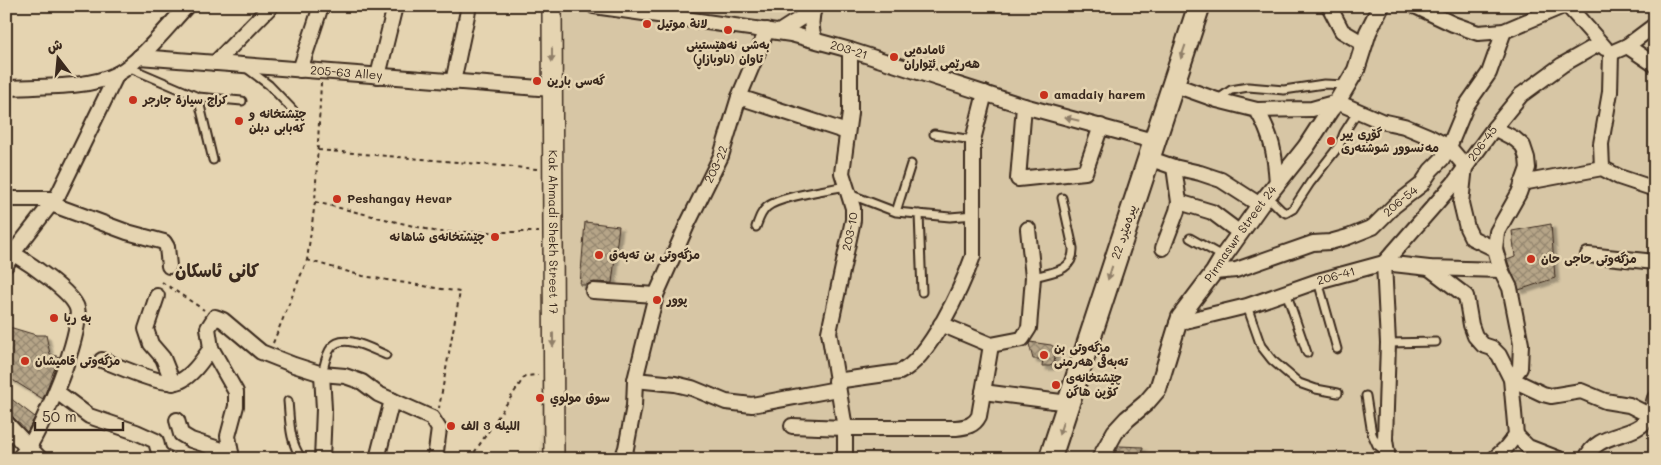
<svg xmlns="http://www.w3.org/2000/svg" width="1661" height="465" font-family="Mali,'Playpen Sans Arabic',sans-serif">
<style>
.built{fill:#d7c6a5}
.building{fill:url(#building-cross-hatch);stroke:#3b2a1e;filter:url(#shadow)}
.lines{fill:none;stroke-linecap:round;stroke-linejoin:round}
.service-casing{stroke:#3b2a1e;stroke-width:11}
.minor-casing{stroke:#3b2a1e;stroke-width:18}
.tertiary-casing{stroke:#3b2a1e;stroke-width:20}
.secondary-casing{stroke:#3b2a1e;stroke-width:22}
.primary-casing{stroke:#3b2a1e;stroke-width:25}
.path{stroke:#3b2a1e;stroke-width:2;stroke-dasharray:4 4;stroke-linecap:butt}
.service{stroke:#e5d4b1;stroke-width:7}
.minor{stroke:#e5d4b1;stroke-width:14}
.tertiary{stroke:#e5d4b1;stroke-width:16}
.secondary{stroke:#e5d4b1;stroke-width:19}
.primary{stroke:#e5d4b1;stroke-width:21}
.oneway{fill:#907f68}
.poi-dot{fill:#c8321e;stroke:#e5d4b1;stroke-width:2}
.labels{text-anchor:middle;stroke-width:5;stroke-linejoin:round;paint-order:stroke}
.poi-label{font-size:12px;font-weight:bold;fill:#3b2a1e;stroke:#e5d4b1;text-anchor:start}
.street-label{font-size:12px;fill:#3b2a1e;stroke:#e5d4b1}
.district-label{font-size:18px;font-weight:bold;fill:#3b2a1e;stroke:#e5d4b1}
</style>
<defs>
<pattern id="building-cross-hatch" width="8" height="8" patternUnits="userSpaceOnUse" patternTransform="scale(1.25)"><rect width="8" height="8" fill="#b6a588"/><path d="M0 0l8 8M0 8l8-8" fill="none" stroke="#95876f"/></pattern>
<filter id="shadow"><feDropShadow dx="4" dy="4" stdDeviation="1" flood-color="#0004"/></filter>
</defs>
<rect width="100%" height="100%" fill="#e5d4b1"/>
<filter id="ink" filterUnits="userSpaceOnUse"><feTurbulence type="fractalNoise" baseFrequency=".02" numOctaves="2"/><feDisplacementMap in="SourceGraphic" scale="10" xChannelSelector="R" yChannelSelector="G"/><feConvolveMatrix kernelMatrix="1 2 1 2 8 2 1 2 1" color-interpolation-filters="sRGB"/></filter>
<g filter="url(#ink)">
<path class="built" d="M 552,6 L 1200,6 L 1050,459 L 540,459 L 552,89 Z
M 1202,6 L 1655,6 L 1655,459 L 1052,459 Z"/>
<path class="building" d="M 585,222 L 619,226 L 612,283 L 594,282 L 587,285 L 580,285 Z
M 1551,224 L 1555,278 L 1519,290 L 1507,260 L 1515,257 L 1512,231 Z
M 6,326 L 36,335 L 46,335 L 50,354 L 59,357 L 43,399 L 6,376 Z
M 1030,342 L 1051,345 L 1056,348 L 1054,363 L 1050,366 L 1042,366 L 1043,359 L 1033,359 L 1029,344 Z
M 6,395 L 35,417 L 27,432 L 13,417 L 6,414 Z
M 1119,446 L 1143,447 L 1142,459 L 1112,459 Z"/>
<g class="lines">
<defs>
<path id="service" d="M 128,67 L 198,97 L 242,101
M 245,67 L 269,85 L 293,110
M 198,97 L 213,160
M 1217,100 L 1231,90 L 1248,87 L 1284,90 L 1324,84 L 1347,85
M 934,134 L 973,140
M 849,194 L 896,212 L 950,217 L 974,215
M 1267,196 L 1281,210 L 1286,213 L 1293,209 L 1310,183 L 1339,146 L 1344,133 L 1358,111
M 896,212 L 911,164
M 919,214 L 922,292
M 756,227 C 759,219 761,212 767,207 C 780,196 828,190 846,186
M 1190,238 L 1222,256
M 1033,277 C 1052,272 1074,272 1073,248 L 1062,198
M 1318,281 L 1337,349
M 1286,292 L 1307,353
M 1247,306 L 1261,346 L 1272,360 L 1299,383 L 1316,389 L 1338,393
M 1388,343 L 1436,342
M 322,374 C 324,367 326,354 331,348 C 343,332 371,349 386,355
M 1366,396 L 1372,434 L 1377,445 L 1386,452
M 288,401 C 290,421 289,442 302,459"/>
<g id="minor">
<path id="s1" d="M 594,6 L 791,34 L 850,50 L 1024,106 L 1153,141"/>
<path d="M 815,6 C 810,18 810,28 815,40"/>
<path d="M 1329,6 L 1342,31 L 1364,44"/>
<path d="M 1415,6 L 1453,24 L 1478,33 L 1504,31 L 1563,6"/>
<path d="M 1568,6 L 1605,48"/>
<path d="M 779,32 L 801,18 L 814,7"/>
<path d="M 1627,46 L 1655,65"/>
<path d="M 1611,53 L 1627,46 L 1655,25"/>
<path id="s2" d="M 139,57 L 552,89"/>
<path d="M 215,63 L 271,6"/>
<path d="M 300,70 L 321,6"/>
<path d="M 378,76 L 395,6"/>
<path d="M 453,82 L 469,6"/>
<path d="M 1172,84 L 1217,100 L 1257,110 L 1312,109 L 1337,102 L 1381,121 L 1404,126 L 1428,136 L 1449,147 L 1465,166 L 1461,203 L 1467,228 L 1472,238 L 1495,249 L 1501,270 L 1510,288 L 1521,344 L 1520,368 L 1511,379 L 1543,394 L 1551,396 L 1581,391 L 1605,401 L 1629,405 L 1655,418"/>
<path d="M 6,88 C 39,86 88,89 117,74 C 140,62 169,25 187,6"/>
<path d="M 739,97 L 847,132"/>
<path d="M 1024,106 L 1018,179 L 1085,172 L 1101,126"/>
<path d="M 1257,110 C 1272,136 1275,153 1277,183"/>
<path d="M 1494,128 L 1515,139 L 1523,146 L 1527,158 L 1528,168 L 1519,193 L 1497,232 L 1495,249"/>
<path d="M 1148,158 L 1174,167 L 1200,173 L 1221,180 L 1260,205"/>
<path d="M 1602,168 L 1601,144 L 1610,92 L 1611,53"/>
<path d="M 1522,183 L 1602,168 L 1619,177 L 1655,189"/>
<path d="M 6,199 L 55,199"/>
<path d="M 1179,202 L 1212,212 L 1240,233"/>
<path d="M 51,204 L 127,232 L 164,242 L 167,247 L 169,266"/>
<path d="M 1163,248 L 1177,211 L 1179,202 L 1174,167"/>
<path d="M 14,254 C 29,263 72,292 77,308 C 84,332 43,426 28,448 C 25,452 21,455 18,459"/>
<path d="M 1588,255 L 1655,262"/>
<path id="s3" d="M 1384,263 L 1454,183 L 1494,128 L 1521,95 L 1562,65 L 1599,44"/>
<path d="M 1384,263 L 1388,343 L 1385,440 L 1388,459"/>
<path d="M 6,265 L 16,249 L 58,195 L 117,74"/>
<path d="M 1429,268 L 1466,296 L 1471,325 L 1475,336 L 1483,345 L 1492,348 L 1499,355 L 1511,379 L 1516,435 L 1505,449 L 1494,459"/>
<path id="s4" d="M 1214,272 L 1236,270 L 1313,243 L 1330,242 L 1348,237 L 1373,227 L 1394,206 L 1421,185 L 1431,170 L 1442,159 L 1449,147 L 1466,106 L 1489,73 L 1504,31"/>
<path d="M 593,291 L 656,295"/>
<path d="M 157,296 L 146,329 L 151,344 L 163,358 L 173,383"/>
<path id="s5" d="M 1177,323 L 1247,306 L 1318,281 L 1384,263 L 1429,268 L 1501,270"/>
<path d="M 941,324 L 991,345 L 1022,339 L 1029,328 L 1033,277 L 1028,229"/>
<path d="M 102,360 C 118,366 165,388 180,381 C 193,375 203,359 211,348"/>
<path d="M 322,374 L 324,409 L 322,459"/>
<path d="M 635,380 L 675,384 L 692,388 L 726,402 L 752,405 L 837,389"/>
<path d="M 836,381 L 900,372 C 930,358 962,287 973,256 L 973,140 L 985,93"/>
<path d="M 57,392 L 89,416 L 136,432 L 156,441 C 158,451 159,455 168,459"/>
<path d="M 983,392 L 1069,403"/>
<path d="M 177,420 L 181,434 L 191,440 L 231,453"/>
<path d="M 792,426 L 845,428 L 956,428 C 966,427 974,426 979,416 L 991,345"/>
<path d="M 1516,435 L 1528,447 L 1559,459"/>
<path d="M 230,459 L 231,453 L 228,436 L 236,406 L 236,392 L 211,348 L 208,328 L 215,317 L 223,320 L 261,352 L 294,365 L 322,374 L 345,376 L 362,382 L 378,394 L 432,418 L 439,429 L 435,459"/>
<path d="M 377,459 L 392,400"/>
<path id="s6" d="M 622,459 L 626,448 L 634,406 L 635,380 L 656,295 L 687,225 L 721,156 L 739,97 L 767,30"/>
<path id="s7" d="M 845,459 L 845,428 L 829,332 L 853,220 L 853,208 L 842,173 L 850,113 L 850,50"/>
<path d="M 1586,459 C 1596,431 1636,439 1649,417 C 1652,411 1653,404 1655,398"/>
</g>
<g id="tertiary">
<path d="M 6,424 L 39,459"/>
<path id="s8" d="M 1100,459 L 1115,432 L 1127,419 L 1146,403 L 1158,389 L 1180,317 L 1214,272 L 1223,257 L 1260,205 L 1306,147 L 1330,110 L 1337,102 L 1356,70 L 1368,32 L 1381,6"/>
</g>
<g id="secondary">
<path id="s9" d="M 552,6 L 554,459"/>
</g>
<path id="primary" d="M 1050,459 L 1199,6"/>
</defs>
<use href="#service" class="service-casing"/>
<use href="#minor" class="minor-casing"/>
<use href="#tertiary" class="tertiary-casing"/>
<use href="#secondary" class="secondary-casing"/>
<use href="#primary" class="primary-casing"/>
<path class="path" d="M 318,150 L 537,169
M 315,202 L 438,232 L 539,232
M 307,260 L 363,276 L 460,292 L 439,408
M 162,282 L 204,310
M 273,343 L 307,260 L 315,202 L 321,83
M 470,459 L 525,376 L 538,375"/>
<use href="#service" class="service"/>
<use href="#minor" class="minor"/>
<use href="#tertiary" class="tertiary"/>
<use href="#secondary" class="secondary"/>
<use href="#primary" class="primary"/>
</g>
<defs><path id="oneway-solid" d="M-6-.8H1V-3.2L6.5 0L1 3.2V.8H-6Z" transform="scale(1.25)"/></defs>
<g class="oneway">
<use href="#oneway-solid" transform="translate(1183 52) rotate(109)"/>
<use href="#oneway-solid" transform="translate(552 55) rotate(90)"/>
<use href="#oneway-solid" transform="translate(1072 119) rotate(-166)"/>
<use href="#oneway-solid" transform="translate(1110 273) rotate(108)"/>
<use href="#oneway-solid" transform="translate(553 340) rotate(90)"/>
<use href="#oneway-solid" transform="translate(1061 428) rotate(108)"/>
</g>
</g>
<g class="poi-dot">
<circle cx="647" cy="24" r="5"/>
<circle cx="728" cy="30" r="5"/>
<circle cx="894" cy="57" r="5"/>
<circle cx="537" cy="81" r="5"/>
<circle cx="1044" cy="95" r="5"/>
<circle cx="133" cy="100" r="5"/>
<circle cx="239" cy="121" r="5"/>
<circle cx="1331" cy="141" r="5"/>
<circle cx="337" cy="199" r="5"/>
<circle cx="495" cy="237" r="5"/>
<circle cx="599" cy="255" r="5"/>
<circle cx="1531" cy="259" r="5"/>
<circle cx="657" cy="300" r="5"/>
<circle cx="54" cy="318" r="5"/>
<circle cx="1044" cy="355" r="5"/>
<circle cx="25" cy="361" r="5"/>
<circle cx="1056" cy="385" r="5"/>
<circle cx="540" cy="398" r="5"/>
<circle cx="451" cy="426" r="5"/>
</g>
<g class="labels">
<g class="poi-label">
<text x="657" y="28">لانة موتيل</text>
<text x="728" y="49" text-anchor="middle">بەشی نەهێستینی<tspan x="728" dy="14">تاوان (ناوبازاڕ)</tspan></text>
<text x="904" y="54">ئامادەیی<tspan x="904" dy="14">ھەرێمی ئێواران</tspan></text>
<text x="547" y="85">گەسی بارین</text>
<text x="1054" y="99">amadaiy harem</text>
<text x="143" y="104">كراج سيارة جارجر</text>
<text x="249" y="118">چێشتخانە‌ و<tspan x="249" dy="14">كە‌بابی دبلن</tspan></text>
<text x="1341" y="138">گۆڕی پیر<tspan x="1341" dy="14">مەنسوور شوشتەری</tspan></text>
<text x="347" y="203">Peshangay Hevar</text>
<text x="485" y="241" text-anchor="end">چێشتخانەی شاهانە</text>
<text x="609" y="259">مزگەوتی بن تەبەق</text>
<text x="1541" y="263">مزگەوتی حاجی حان</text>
<text x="667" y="304">پوور</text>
<text x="64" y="322">به ريا</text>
<text x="1054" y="352">مزگەوتی بن<tspan x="1054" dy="14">تەبەقی هەرمنی</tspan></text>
<text x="35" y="365">مزگەوتی قامیشان</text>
<text x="1066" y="382">چێشتخانە‌ی<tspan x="1066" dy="14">كۆپن ھاگن</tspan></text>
<text x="550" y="402">سوق مولوي</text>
<text x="461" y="430">الليله 3 الف</text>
</g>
<g class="street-label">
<text dy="4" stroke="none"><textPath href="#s1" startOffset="259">203-21</textPath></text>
<text dy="4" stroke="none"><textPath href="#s2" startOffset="208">205-63 Alley</textPath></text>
<text dy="4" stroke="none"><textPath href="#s3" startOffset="155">206-45</textPath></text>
<text dy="4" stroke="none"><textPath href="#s6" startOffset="312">203-22</textPath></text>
<text dy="4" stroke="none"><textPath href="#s4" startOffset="204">206-54</textPath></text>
<text dy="4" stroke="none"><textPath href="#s7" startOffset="231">203-10</textPath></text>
<text transform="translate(1124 232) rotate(-72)" y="4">22 پیرەمێرد</text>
<text dy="4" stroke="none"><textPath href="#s9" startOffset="226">Kak Ahmadi Shekh Street 17</textPath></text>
<text dy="4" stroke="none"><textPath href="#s8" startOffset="270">Pirmaswr Street 24</textPath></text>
<text dy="4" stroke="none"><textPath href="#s5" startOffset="166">206-41</textPath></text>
</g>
<g class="district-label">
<text x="217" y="277">کانی ئاسکان</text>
</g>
</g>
<rect width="1661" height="465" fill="none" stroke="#e5d4b1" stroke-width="25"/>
<rect x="12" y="12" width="1636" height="440" fill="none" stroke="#3b2a1e" stroke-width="2" filter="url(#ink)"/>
<g transform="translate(58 58) rotate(344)" stroke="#e5d4b1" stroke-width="4" paint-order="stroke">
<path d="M0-4L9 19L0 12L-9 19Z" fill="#3b2a1e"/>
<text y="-8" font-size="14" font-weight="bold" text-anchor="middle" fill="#3b2a1e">ش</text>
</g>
<path d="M35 422v8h88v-8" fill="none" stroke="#3b2a1e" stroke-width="2.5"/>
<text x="42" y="422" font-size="15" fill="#3b2a1e" stroke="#e5d4b1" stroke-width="4" paint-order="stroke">50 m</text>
</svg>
